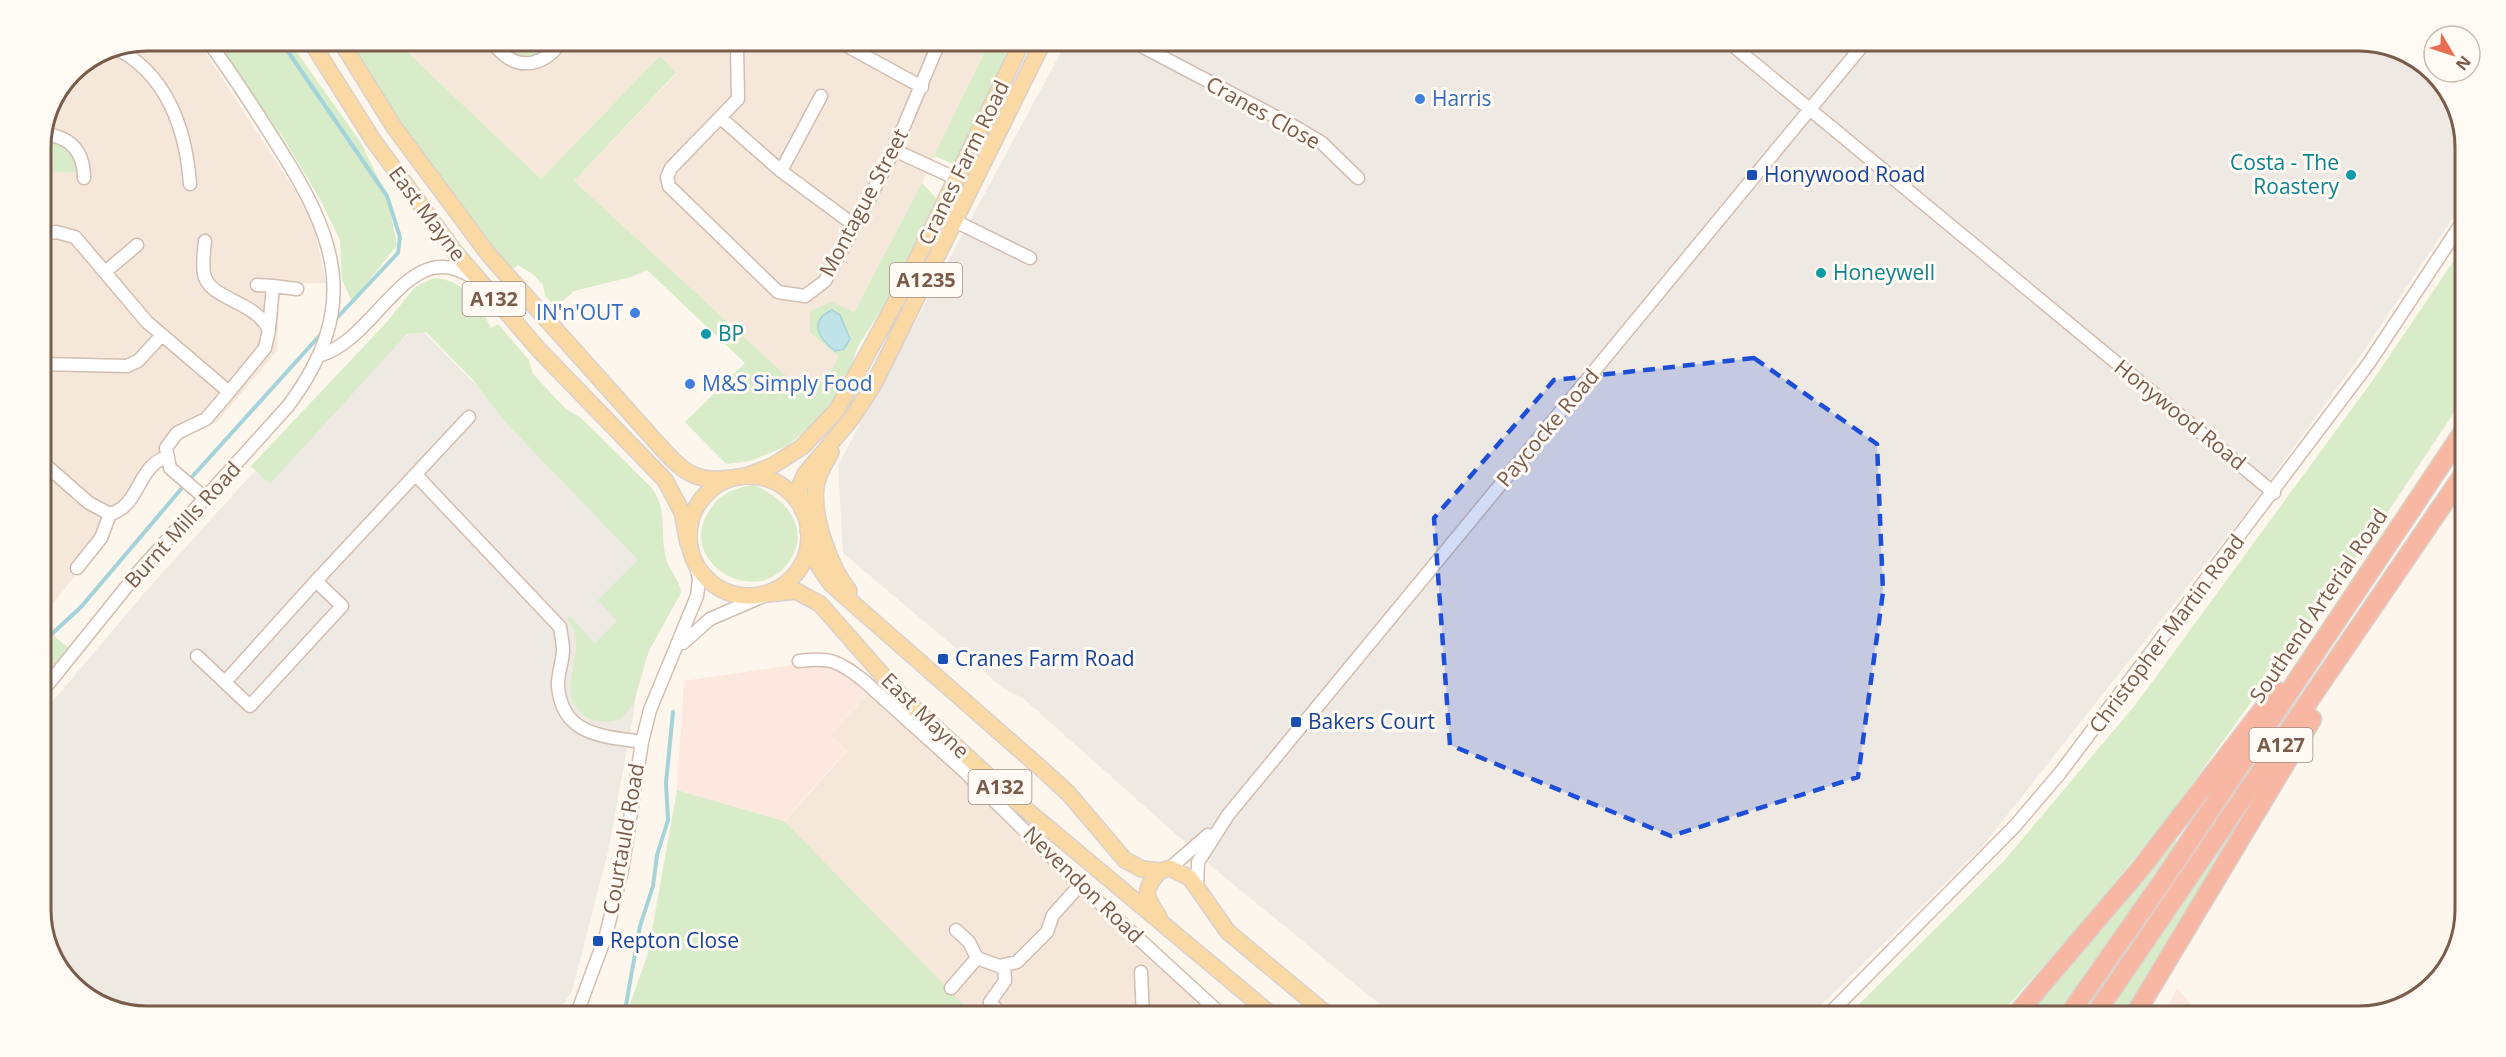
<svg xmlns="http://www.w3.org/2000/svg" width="2506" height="1057" font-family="'Open Sans',sans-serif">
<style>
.residential{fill:#f5e8da}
.commercial{fill:#fde8e0}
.industrial{fill:#efe9e4}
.green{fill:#d8ecc9}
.water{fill:#bfe3e8;stroke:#a5d3da;stroke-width:1.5}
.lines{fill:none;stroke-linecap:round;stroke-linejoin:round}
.stream{stroke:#a5d3da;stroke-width:4}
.minor-casing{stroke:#d1beb0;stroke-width:15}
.major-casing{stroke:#dad1cd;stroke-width:18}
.highway-casing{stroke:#dad1cd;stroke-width:21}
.minor{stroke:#fff;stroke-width:12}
.major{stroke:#fbd9a5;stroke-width:15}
.highway{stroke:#f7b7a3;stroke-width:18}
.marked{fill:#1d4ed8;fill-opacity:0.2;stroke:#1d4ed8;stroke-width:4.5;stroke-dasharray:12 8;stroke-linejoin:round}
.shop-dot{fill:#3f7fe0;stroke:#fffaf3;stroke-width:2}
.transit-dot{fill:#1a4fb4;stroke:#fffaf3;stroke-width:2}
.culture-dot{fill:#0f9aa8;stroke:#fffaf3;stroke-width:2}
.labels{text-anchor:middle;stroke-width:6;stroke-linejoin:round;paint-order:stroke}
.shield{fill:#fffaf3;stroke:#a28b7f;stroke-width:1.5}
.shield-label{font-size:20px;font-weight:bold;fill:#7a5c4d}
.shop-label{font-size:21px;fill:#366cbe;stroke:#fffaf3;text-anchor:start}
.street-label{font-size:21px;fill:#7a5c4d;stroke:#fffaf3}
.culture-label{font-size:21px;fill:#0d838f;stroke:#fffaf3;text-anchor:start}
.transit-label{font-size:21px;fill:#164399;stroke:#fffaf3;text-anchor:start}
.rim{fill:none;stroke:#7a5c4d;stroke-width:3}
</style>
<rect width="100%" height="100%" fill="#fdf6ec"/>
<path class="residential" d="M 657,40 L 659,45 L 663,40 L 990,41 L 922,183 L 854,312 L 810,334 L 838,356 L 833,368 L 808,397 L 574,181 L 676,74 L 660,56 L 541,179 L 396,41 Z
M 147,41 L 198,41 L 312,217 L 326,283 L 280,284 L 277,351 L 217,422 L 175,440 L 157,467 L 41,620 L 41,140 L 72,71 L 106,48 Z
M 871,690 L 1030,840 L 1123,934 L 1214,1016 L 973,1016 L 784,822 L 847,751 L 830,735 Z"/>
<path class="commercial" d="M 821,661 L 841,666 L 870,690 L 830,735 L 846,751 L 784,821 L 677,790 L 684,681 Z
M 2177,988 L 2200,1016 L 2162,1016 Z"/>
<path class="industrial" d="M 1067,41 L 2359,41 L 2400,48 L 2447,87 L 2465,140 L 2465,200 L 2359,358 L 2241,519 L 1982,847 L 1810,1016 L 1394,1016 L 1216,870 L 1024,699 L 1003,688 L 843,553 L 838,465 Z
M 418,326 L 652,563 L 634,711 L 608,852 L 572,991 L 556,1016 L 147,1016 L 106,1009 L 62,975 L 41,918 L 41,715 L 147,590 L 280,443 Z"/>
<path class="green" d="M 208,41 L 289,41 L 361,143 L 387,196 L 397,245 L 352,302 L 342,280 L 340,240 L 320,199 L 272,119 L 314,195 L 290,164 Z
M 347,41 L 396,41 L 541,179 L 660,56 L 676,73 L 574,181 L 808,396 L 833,368 L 838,356 L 810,333 L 810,311 L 832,302 L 854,312 L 922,183 L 936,198 L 941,195 L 896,286 L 858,346 L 845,384 L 817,421 L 787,446 L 750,461 L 726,464 L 685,422 L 745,363 L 647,270 L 631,277 L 574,291 L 556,307 L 545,296 L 543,285 L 534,275 L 518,265 L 512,270 L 402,127 Z
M 496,41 L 557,41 L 534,58 L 511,56 Z
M 990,41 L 1011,42 L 1005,54 L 1009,57 L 956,165 L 934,156 Z
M 41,140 C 65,141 73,153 81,173 L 41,171 Z
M 2465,244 L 2465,396 L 2384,518 L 2166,820 L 2084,920 L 1999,1016 L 1847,1016 L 2003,862 L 2136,704 L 2378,373 Z
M 434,278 C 463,279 480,304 491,328 L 498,324 L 529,360 L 533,374 L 565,408 L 581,418 L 652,488 C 669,514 659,531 666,558 C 669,571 680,579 681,593 L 649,651 L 633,704 L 621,719 C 609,722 596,724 585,716 C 554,694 584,660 574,631 C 573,627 569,622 567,619 L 570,616 L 595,643 L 617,621 L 598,600 L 638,560 L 506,423 L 473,380 L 426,332 L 407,334 L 270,484 L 251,466 L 385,324 L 415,287 Z
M 754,485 C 786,498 813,530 788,563 C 755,609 676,562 709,511 C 720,493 735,488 754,485 Z
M 41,626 L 69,648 L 41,682 Z
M 677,790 L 784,821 L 975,1016 L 626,1016 L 648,953 Z
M 2244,811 L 2248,814 L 2126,1016 L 2102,1016 Z
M 2173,839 L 2178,843 L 2161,871 L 2156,871 L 2129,917 L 2059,1016 L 2023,1016 Z"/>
<path class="water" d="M 832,310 L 840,315 L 850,339 L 844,349 L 835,351 C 819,339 808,321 832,310 Z"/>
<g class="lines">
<path class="stream" d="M 280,40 L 387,196 L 400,237 L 398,253 L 334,321
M 41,644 L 81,607 L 182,488 L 322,333
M 624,1016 L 640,926 L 653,886 L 657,855 L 668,820 L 666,783 L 673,712"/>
<defs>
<path id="minor" d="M 490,40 C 496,47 503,56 512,60 C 530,69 553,58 561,40
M 742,40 L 737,46 L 738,99 L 671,168 L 667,177 L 669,186 L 778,292 L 805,296 L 825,281 L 865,207 L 894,150 L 940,40
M 836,40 L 922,87
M 1130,40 L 1297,128 L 1322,143 L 1358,178
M 1726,40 L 2274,493
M 113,47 C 167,72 186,130 190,184
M 722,119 L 781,171 L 854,225
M 43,134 C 70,136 84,151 84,178
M 894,150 L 957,179
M 781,171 L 821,96
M 955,221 L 1030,258
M 41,235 L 56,232 L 75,237 L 147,322 L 229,392 L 206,419 L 177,433 L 166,448 L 170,468 L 206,499
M 205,241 C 204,252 202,264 204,274 C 209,300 255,300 269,330 L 265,348 L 229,392
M 105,272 L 137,245
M 257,285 L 273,286
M 269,329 L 273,286 L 297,289
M 321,355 C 378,338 409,233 473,278
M 41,364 L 127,366 L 138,361 L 162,335
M 41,461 L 89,503 L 110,514 C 140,506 137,467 166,457
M 416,475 L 560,627 C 561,635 563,643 563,650 C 563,662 557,675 558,687 C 563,736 603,736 642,742
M 77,568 L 101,538 L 110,514
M 683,643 L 710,619 L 768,594
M 197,656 L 250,706 L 342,606 L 316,581 L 469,417
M 799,661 C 830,657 839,661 863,680 L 964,771 L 1080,885 L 1223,1016
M 225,682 L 316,581
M 41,693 L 140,570 L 288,406 C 362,307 337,238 276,143 C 254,108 232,73 207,40
M 1170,868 L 1208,835
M 1197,886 L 1198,862 L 1228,815 L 1867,40
M 956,930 L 969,942 L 977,958 L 999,966 L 1017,962 L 1047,932 L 1053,915 L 1080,885
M 1141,972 L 1143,1016
M 951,988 L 977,958
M 576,1016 L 606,935 L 622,870 L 642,742 L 650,710 L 697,596 L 699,579 L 695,561
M 1003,1016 L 990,1002 L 1005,981 L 1004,965
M 1827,1016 L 2015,826 L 2060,773 L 2369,363 L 2465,218"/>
<path id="major" d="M 310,40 L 373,140 L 455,252 L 539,350 L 665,480 L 682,512 L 688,543
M 340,40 L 394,127 L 489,255 L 657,443 C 681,469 693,484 731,478
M 831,452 C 825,463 818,474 816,486 C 812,517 830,567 849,591
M 749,475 L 772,466 L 802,447 L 837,410 L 902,290 L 1023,40
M689 536a60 60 0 1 1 120 0a60 60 0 1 1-120 0Z
M 802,509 L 799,488 L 805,474 L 852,418 L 874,384 L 1044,40
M 808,530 L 818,565 L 831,584 L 1044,771 L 1068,793 L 1125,860 L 1142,869 L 1160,871 L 1170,868 L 1190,878 L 1228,932 L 1329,1016
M 768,594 L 796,591 L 820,604 L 900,695 L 1010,796 L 1273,1016
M 1159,917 C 1145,897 1142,890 1160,871"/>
<path id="highway" d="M 2015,1016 L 2141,868 L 2277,691
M 2068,1016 L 2164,879 L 2465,429
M 2094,1016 L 2465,472
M 2134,1016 L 2312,719"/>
</defs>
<use href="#minor" class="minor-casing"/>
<use href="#major" class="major-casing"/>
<use href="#highway" class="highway-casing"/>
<use href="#minor" class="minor"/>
<use href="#major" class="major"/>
<use href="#highway" class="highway"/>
</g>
<path class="marked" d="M 1754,358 L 1877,444 L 1883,592 L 1858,777 L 1671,836 L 1450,745 L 1434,518 L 1554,380 Z"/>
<g class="shop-dot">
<circle cx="1420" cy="99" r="6"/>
<circle cx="635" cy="313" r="6"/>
<circle cx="690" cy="384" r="6"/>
</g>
<g class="transit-dot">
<rect x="1746" y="169" width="12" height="12" rx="3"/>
<rect x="937" y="653" width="12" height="12" rx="3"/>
<rect x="1290" y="716" width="12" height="12" rx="3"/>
<rect x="592" y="935" width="12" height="12" rx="3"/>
</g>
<g class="culture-dot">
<circle cx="2351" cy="175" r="6"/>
<circle cx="1821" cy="273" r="6"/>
<circle cx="706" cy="334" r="6"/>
</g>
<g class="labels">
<g class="shield">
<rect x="890" y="263" width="72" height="34" rx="4.5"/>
<rect x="462.5" y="282" width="63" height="34" rx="4.5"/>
<rect x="2249.5" y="728" width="63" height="34" rx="4.5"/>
<rect x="968.5" y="770" width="63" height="34" rx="4.5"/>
</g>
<g class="shield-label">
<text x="926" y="287">A1235</text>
<text x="494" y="306">A132</text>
<text x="2281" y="752">A127</text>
<text x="1000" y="794">A132</text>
</g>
<g class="shop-label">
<text x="1432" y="106">Harris</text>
<text x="623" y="320" text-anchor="end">IN'n'OUT</text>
<text x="702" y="391">M&amp;S Simply Food</text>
</g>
<g class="street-label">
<text transform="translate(1263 113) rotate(29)" y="7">Cranes Close</text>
<text transform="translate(964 163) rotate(-64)" y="7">Cranes Farm Road</text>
<text transform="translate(864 203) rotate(-62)" y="7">Montague Street</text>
<text transform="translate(427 214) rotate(53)" y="7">East Mayne</text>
<text transform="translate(2180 415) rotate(39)" y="7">Honywood Road</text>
<text transform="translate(1548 428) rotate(-50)" y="7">Paycocke Road</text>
<text transform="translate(183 525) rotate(-48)" y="7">Burnt Mills Road</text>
<text transform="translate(2319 606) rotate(-56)" y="7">Southend Arterial Road</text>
<text transform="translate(2167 634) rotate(-53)" y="7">Christopher Martin Road</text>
<text transform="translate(925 716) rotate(44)" y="7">East Mayne</text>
<text transform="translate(624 839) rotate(-80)" y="7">Courtauld Road</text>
<text transform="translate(1083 885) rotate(44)" y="7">Nevendon Road</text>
</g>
<g class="culture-label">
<text x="2339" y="170" text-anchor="end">Costa - The<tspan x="2339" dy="24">Roastery</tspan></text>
<text x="1833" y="280">Honeywell</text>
<text x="718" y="341">BP</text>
</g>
<g class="transit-label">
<text x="1764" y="182">Honywood Road</text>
<text x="955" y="666">Cranes Farm Road</text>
<text x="1308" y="729">Bakers Court</text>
<text x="610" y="948">Repton Close</text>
</g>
</g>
<path d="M0 0H2506V1057H0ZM147 51H2359A96 96 0 0 1 2455 147V910A96 96 0 0 1 2359 1006H147A96 96 0 0 1 51 910V147A96 96 0 0 1 147 51Z" fill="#fffaf3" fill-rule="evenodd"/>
<path class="rim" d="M147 51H2359A96 96 0 0 1 2455 147V910A96 96 0 0 1 2359 1006H147A96 96 0 0 1 51 910V147A96 96 0 0 1 147 51Z"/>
<g transform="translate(2452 54) rotate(129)"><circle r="28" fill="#fffaf3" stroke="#cabbb1" stroke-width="1.5"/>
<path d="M0-4.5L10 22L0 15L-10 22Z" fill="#e76f51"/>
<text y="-9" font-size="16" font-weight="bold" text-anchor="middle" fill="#7a5c4d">N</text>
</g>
</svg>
